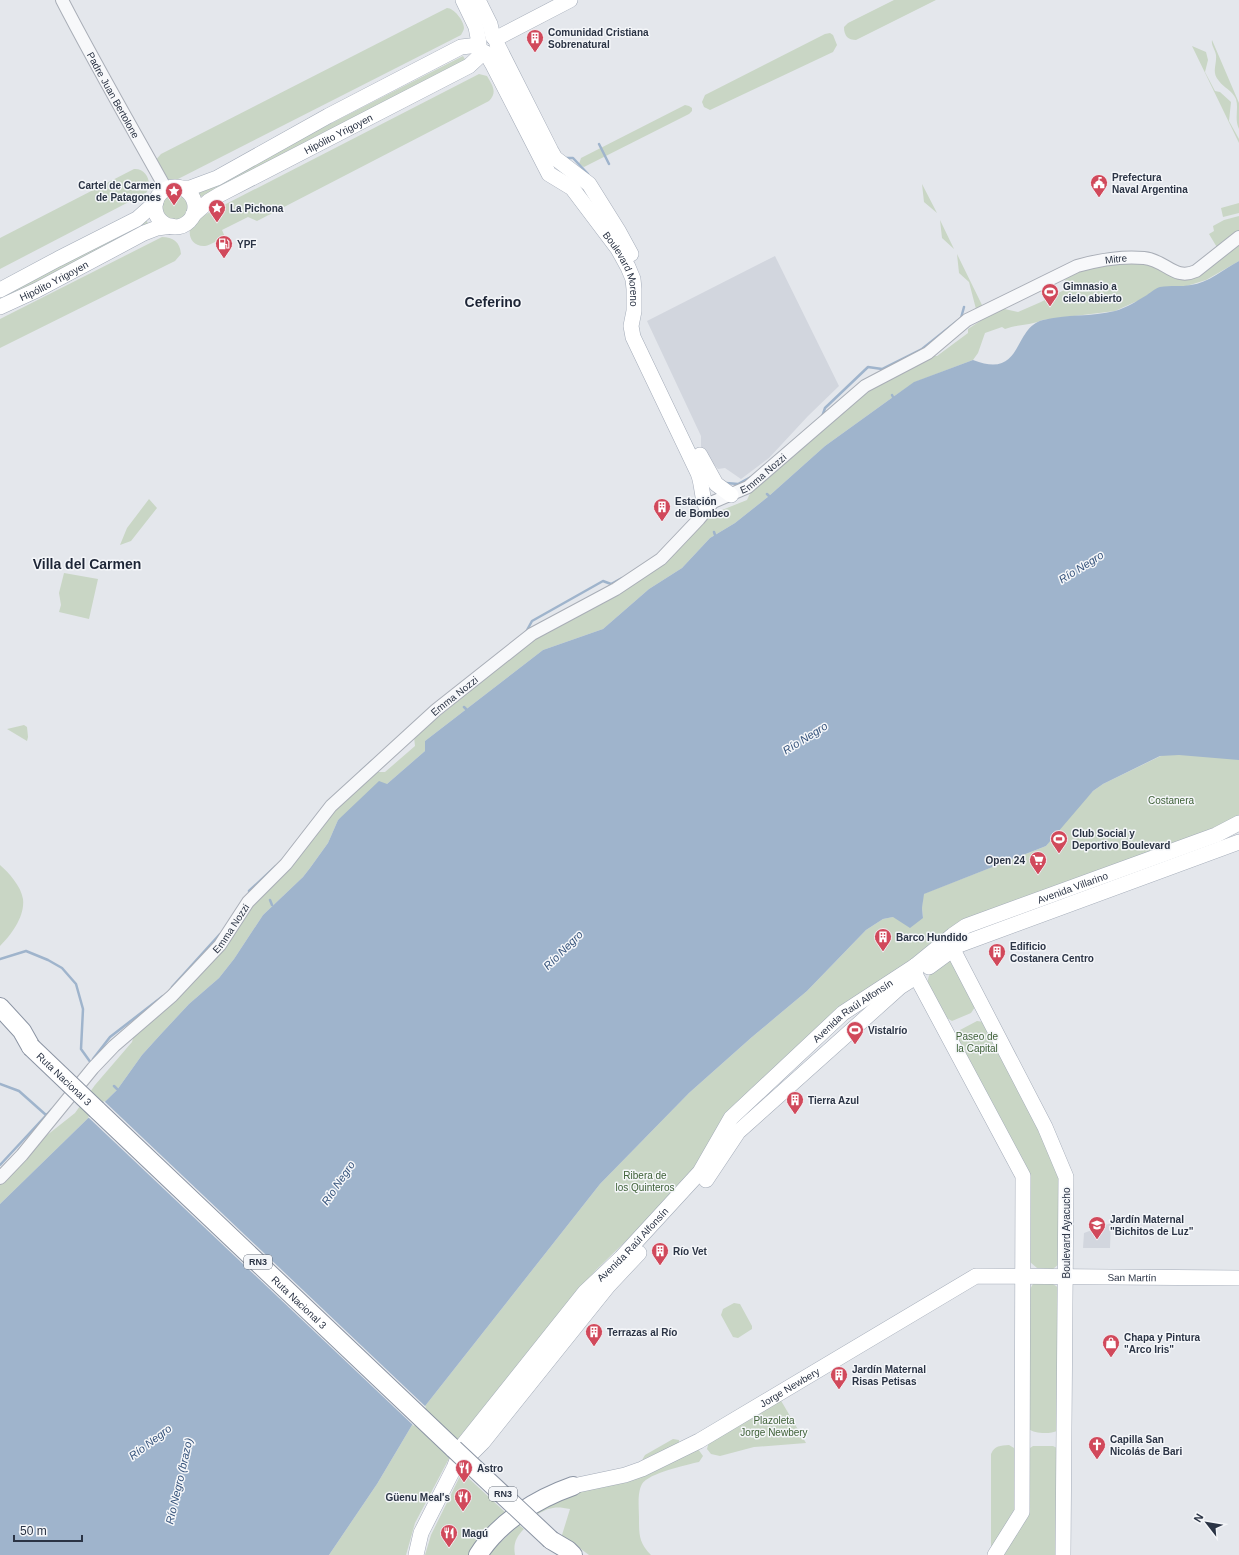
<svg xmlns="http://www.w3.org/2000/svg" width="1239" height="1555" font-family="Helvetica,sans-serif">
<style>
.built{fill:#d2d6de}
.green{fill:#c9d6c5}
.water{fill:#9fb4cc}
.pier{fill:#e4e7ec}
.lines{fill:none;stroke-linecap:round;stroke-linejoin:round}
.stream{stroke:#9fb4cc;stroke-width:2.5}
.minor-casing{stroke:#a9aeb7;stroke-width:14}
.major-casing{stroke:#a3abb8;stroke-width:16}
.highway-casing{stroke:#8b94a3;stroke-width:20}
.minor{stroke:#f7f8fa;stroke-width:12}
.major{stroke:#fff;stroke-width:15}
.highway{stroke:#fff;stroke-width:18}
.highway-bridge-casing{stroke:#8b94a3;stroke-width:20;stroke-linecap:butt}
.highway-bridge{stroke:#fff;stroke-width:18}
.labels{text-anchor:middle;stroke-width:3;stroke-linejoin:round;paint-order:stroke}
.shield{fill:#f4f6f9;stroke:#676e7b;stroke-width:1}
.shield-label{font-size:9px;font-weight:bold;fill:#2b3445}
.poi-label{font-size:10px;font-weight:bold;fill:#2b3445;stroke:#f4f6f9;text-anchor:start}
.street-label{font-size:10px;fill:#2b3445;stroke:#f4f6f9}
.park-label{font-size:10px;fill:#3f6138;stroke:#f4f6f9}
.water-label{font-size:11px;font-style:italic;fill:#34527a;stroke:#f4f6f9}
.district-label{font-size:14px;font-weight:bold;fill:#1d2536;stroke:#f4f6f9}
</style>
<rect width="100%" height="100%" fill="#e4e7ec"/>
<path class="built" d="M 775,256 L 839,386 L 808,416 L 769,458 L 741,479 L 725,468 L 718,469 L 709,459 L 701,448 L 701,436 L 647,321 Z
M 1111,1223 L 1110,1248 L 1083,1248 L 1084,1233 Z"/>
<path class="green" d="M 894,0 L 936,0 L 856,40 C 848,40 844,36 844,27 L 848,23 Z
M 447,8 C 454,8 464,21 464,28 C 464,30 462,33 461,35 L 178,179 L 166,180 L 154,162 L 161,154 Z
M 830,33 L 833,35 L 837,45 L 833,52 L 710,110 L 704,107 L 702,102 L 705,95 L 825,34 Z
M 1212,40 L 1239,103 L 1239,129 C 1234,119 1239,109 1236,99 C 1232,90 1224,88 1219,81 C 1211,72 1217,65 1216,55 C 1215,49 1211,46 1212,40 Z
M 1192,46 L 1206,52 L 1208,60 L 1205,72 L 1215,91 L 1220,92 L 1231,102 L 1229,121 L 1239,139 L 1239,143 Z
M 463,56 L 466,61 L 199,198 L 197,192 Z
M 479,74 L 487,76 C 492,85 498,92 489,101 L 257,221 L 248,217 L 222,230 L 225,237 C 219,239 211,245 205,246 C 190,247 186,232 193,221 Z
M 685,105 L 689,106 L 692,108 L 692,111 L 689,114 L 584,167 L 579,164 L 581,158 Z
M 134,169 C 147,168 153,184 146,193 L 0,269 L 0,238 Z
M 922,184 L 937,213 L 924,202 Z
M161 206a14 14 0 1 1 28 0a14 14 0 1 1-28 0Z
M 1239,203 L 1239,213 L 1223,217 L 1221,208 Z
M 1239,216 L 1239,232 L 1218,249 L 1209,234 L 1214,231 L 1213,226 L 1224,220 Z
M 145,218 L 149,225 L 0,301 L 0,293 Z
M 940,220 L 954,249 L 942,238 Z
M 162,237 C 173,237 180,242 181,254 L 175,261 L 0,348 L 0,319 Z
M 1239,242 L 1239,261 L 1206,280 L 1135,302 L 1115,311 L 1042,320 C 1030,326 1017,324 1005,329 L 1002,327 L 985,333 L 978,353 L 973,360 L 915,382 L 893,397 L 825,446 L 769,496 L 735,523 L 710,538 L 682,568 L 649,589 L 603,629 L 543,650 L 425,741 L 425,751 L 387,784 L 338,820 L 328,843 L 310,868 L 303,877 L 263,915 L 234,959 L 219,978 L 189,1004 L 161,1034 L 142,1055 L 117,1090 L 0,1204 L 0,1179 L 22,1155 L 75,1113 L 95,1085 L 132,1042 L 135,1031 L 254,900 L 334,808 L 374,772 L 385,772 L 415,746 L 414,737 L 535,638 L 620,592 L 703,519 L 715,518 L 722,510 L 747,500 L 752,489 L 869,388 L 931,356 L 937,356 L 968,333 L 968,329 L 1000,308 L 1018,312 L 1041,302 L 1066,289 L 1065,276 L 1079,269 L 1114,263 L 1148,262 L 1177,276 Z
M 957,254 L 982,305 L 982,308 L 977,310 L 976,309 L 969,282 L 959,273 Z
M 149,499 L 157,508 L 131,541 L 120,545 L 127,528 Z
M 64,573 L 98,579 L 89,619 L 59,612 L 61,605 L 59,593 Z
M 1239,718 L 1239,820 L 978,915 L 728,1114 L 696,1170 L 667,1201 L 596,1270 L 576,1293 L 454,1449 L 415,1523 L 406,1555 L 329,1555 L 377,1484 L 418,1415 L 600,1184 L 689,1093 L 752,1037 L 807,991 L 866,930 L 883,919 L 893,917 L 923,918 L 922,908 L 923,894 L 1046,846 L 1076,808 L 1093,791 L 1103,784 Z
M 24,725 L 27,727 L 28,737 L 27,741 L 7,729 Z
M 0,865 C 9,873 21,886 23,899 C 25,916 12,934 0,946 Z
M 950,960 L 975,1007 L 971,1013 L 952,1021 L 945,1017 L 928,984 C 927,970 939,966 950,960 Z
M 977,1021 L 984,1022 L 1034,1120 L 1059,1174 L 1059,1264 L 1053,1269 L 1037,1268 L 1030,1262 L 1029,1178 L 957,1038 L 960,1030 Z
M 1036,1283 L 1053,1284 L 1059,1288 L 1057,1431 C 1051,1434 1034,1434 1029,1429 L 1030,1289 L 1033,1284 Z
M 734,1303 L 740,1304 L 752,1326 L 752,1329 L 738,1338 L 733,1337 L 721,1315 L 723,1309 Z
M 780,1399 L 806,1443 L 754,1447 L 720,1456 L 711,1454 L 707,1449 L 708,1445 L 711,1442 Z
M 673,1439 L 679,1440 L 679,1443 L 642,1460 L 645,1455 Z
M 1009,1445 L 1014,1448 L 1016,1453 L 1016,1507 L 991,1549 L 991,1454 C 995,1445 1000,1446 1009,1445 Z
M 1033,1446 L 1053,1446 L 1057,1448 L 1057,1555 L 1003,1555 L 1027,1516 L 1029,1452 L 1030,1448 Z
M 698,1449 L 703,1456 L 699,1462 C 686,1465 649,1473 642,1484 C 637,1493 639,1508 639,1518 C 639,1535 639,1543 651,1555 L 589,1555 L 562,1535 L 570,1509 C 557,1506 549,1507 538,1514 L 535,1511 L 544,1505 Z
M 462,1472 L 506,1513 L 471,1555 L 425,1555 L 431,1535 Z
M 519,1525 L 524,1529 C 516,1537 513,1544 515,1555 L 487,1555 Z"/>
<path class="water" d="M 1239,261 L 1239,760 L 1179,755 L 1160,756 L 1103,784 L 1093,791 L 1046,846 L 924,894 L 922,908 L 923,918 L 910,928 L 893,917 L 883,919 L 866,930 L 807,991 L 752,1037 L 689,1093 L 600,1184 L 418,1415 L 377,1484 L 329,1555 L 0,1555 L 0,1204 L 117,1090 L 142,1055 L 161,1034 L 189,1004 L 219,978 L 234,959 L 263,915 L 303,877 L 310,868 L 328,843 L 338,820 L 379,781 L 387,784 L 425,751 L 425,741 L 543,650 L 603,629 L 649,589 L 682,568 L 710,538 L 735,523 L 769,496 L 825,446 L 893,397 L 914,382 L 973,360 C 1024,380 1012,328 1043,320 C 1066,314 1092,317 1115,311 C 1126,308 1137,301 1147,295 C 1151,292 1156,288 1160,287 C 1170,285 1181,287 1191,285 C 1208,283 1224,269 1239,261 Z"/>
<path class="pier" d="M 104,1101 L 426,1407 L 414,1426 L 88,1117 Z"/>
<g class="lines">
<path class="stream" d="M 599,144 L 609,164
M 565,158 L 573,158 L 588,174
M 892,395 L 893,397
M 822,417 L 825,408 L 868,367 L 882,369 L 922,349 L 961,318 L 964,307
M 726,483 L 738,484 L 751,477
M 767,494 L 769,496
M 714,532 L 715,535
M 526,632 L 532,621 L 603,581 L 611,584 L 622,578
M 464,707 L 466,709
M 361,771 L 372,761
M 249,891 L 276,866
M 270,900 L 272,905
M 0,959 L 26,951 L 48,960 L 62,968 L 76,984 L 83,1009 L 81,1049 L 91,1063
M 172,987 L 220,934
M 93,1059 L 110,1037 L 163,996
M 0,1084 L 19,1091 L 46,1115
M 114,1086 L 117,1089
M 0,1165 L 52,1109"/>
<defs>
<g id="minor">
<path id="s1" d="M 62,0 C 95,64 131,126 166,189"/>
<path id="s2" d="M 0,1178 L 22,1155 L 93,1068 L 114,1046 L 172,996 L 220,945 L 248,902 L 286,864 L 331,806 L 436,710 L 532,634 L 616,589 L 661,559 L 699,519 L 713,502 L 748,487 L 865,386 L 928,353 L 967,320 L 1077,266 C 1098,260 1123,256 1144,258 C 1166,260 1174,281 1196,271 L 1239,237"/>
</g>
<g id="major">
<path d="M 463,0 L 476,27 L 479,43"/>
<path d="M 478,0 L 490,24 L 493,37"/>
<path d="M 495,39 L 570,0"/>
<path d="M 497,44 L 551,151 L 555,158 L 589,184 L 619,232 L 631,254"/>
<path id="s3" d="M 486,53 L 493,65 L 549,174 L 572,188 L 618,249 L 628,267 L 633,279 L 634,289 L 634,311 L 631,326 L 633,337 L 698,473 C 703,485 701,498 707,509"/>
<circle cx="175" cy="207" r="20"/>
<path d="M 181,188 L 190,188 L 217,178 L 328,116 L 461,47 L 479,45"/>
<path id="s4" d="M 193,215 L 209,201 L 219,195 L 469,66 L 484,52"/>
<path d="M 0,290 L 58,259 L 137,219 L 156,202"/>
<path id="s5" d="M 0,307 L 37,290 L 144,233 L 157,228 L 172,226"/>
<path d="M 700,455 L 716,484 L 731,495"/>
<path d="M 949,942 L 1045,1127 L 1066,1177 L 1063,1555"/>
<path d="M 915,966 L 916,976 L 1023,1176 L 1022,1512 L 995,1555"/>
<path d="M 929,967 L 959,945 L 1239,842"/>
<path d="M 706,1180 L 738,1132 L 900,987 L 911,980"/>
<path d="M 457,1461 L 469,1456 L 483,1442 L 608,1286 L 639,1253"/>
<path id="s6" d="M 573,1486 L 625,1475 L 642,1469 L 699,1441 L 976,1276 L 1239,1278"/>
<path id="s7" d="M 416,1555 L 421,1533 L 454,1468 L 463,1445 L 585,1292 L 621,1258 L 700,1172 L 731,1118 L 843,1013 L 915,966 L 953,935 L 966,926 L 1216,835 L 1239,823"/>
</g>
<g id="highway">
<path d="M 0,1007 L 22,1031 L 31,1047"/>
<path id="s8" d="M 97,1110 L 454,1449"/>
<path d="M 551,1540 L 568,1550 L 573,1555"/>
<path d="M 478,1555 C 499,1522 536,1499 573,1486"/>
</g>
</defs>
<use href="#minor" class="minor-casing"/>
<use href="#major" class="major-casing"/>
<use href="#highway" class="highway-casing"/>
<use href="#minor" class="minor"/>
<use href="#major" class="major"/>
<use href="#highway" class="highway"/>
<defs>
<g id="highway-bridge">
<path id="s9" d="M 31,1047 L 97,1110"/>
<path d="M 454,1449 L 551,1540"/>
</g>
</defs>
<use href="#highway-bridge" class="highway-bridge-casing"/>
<use href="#highway-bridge" class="highway-bridge"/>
</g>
<defs>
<symbol id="building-pin" viewBox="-11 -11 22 30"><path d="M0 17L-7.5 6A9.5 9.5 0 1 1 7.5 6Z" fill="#d1495b" stroke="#f4f6f9"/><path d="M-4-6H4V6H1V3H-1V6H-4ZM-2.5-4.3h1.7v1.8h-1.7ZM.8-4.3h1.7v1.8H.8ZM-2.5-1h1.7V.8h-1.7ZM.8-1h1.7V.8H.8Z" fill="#fff"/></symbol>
<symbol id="civic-pin" viewBox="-11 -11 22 30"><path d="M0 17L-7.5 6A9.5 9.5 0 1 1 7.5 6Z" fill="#d1495b" stroke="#f4f6f9"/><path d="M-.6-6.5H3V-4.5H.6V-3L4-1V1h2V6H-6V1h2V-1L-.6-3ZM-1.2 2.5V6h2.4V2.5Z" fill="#fff"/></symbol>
<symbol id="sight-pin" viewBox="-11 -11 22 30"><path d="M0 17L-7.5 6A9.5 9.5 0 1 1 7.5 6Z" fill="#d1495b" stroke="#f4f6f9"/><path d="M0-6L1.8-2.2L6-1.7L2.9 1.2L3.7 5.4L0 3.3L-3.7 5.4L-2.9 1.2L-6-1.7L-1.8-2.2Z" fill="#fff"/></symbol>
<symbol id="fuel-pin" viewBox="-11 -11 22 30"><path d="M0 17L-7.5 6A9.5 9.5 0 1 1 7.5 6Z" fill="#d1495b" stroke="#f4f6f9"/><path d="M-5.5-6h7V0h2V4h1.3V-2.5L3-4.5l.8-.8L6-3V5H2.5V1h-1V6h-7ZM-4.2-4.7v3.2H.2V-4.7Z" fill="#fff"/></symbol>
<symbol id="stadium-pin" viewBox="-11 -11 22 30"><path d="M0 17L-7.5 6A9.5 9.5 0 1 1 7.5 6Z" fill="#d1495b" stroke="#f4f6f9"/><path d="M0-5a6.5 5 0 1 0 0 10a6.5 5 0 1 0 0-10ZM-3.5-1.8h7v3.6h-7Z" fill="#fff"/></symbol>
<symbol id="supermarket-pin" viewBox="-11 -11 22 30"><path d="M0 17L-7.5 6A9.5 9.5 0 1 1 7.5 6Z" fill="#d1495b" stroke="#f4f6f9"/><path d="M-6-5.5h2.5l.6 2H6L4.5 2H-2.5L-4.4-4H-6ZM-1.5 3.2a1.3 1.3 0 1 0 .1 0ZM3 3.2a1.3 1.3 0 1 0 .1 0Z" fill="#fff"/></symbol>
<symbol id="school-pin" viewBox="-11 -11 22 30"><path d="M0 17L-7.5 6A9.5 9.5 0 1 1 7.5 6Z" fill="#d1495b" stroke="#f4f6f9"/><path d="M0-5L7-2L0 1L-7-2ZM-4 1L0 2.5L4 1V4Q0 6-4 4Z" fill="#fff"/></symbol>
<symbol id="shop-pin" viewBox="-11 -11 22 30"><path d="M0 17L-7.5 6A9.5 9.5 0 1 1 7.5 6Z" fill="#d1495b" stroke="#f4f6f9"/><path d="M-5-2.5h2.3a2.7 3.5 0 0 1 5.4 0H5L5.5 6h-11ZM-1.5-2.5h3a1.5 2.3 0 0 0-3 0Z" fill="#fff"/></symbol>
<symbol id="church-pin" viewBox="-11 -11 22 30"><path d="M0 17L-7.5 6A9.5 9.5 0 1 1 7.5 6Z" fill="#d1495b" stroke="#f4f6f9"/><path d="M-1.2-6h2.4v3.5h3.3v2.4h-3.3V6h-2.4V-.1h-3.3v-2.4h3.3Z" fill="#fff"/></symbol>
<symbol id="restaurant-pin" viewBox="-11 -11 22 30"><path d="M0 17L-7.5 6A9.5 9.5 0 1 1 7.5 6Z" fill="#d1495b" stroke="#f4f6f9"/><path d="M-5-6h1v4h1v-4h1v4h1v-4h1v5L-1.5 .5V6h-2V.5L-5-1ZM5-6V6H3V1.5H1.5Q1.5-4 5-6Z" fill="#fff"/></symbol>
</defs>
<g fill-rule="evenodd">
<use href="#building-pin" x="525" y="28" width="20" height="27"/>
<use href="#civic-pin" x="1089" y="173" width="20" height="27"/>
<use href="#sight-pin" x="164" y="181" width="20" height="27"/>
<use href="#sight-pin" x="207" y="198" width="20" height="27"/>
<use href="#fuel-pin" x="214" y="234" width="20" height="27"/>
<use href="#stadium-pin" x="1040" y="282" width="20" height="27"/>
<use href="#building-pin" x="652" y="497" width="20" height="27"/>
<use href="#stadium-pin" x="1049" y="829" width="20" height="27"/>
<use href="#supermarket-pin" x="1028" y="850" width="20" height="27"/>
<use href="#building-pin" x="873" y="927" width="20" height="27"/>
<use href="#building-pin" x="987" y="942" width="20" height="27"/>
<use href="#stadium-pin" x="845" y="1020" width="20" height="27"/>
<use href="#building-pin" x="785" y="1090" width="20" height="27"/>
<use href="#school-pin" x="1087" y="1215" width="20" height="27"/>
<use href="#building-pin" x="650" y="1241" width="20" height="27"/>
<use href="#building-pin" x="584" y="1322" width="20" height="27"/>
<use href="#shop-pin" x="1101" y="1333" width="20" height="27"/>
<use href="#building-pin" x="829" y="1365" width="20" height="27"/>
<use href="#church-pin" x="1087" y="1435" width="20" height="27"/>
<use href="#restaurant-pin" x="454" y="1458" width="20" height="27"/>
<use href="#restaurant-pin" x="453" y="1487" width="20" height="27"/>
<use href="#restaurant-pin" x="439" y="1523" width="20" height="27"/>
</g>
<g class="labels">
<g class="shield">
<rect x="244" y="1255" width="28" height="14" rx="3"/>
<rect x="489" y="1487" width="28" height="14" rx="3"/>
</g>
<g class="shield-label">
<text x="258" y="1265">RN3</text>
<text x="503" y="1497">RN3</text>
</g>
<g class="poi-label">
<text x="548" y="36">Comunidad Cristiana<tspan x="548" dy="12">Sobrenatural</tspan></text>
<text x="1112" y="181">Prefectura<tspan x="1112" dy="12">Naval Argentina</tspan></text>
<text x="161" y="189" text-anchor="end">Cartel de Carmen<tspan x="161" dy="12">de Patagones</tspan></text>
<text x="230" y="212">La Pichona</text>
<text x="237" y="248">YPF</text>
<text x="1063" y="290">Gimnasio a<tspan x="1063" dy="12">cielo abierto</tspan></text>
<text x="675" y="505">Estación<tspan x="675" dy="12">de Bombeo</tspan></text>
<text x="1072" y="837">Club Social y<tspan x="1072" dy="12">Deportivo Boulevard</tspan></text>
<text x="1025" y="864" text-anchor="end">Open 24</text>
<text x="896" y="941">Barco Hundido</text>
<text x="1010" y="950">Edificio<tspan x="1010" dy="12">Costanera Centro</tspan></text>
<text x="868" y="1034">Vistalrío</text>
<text x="808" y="1104">Tierra Azul</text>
<text x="1110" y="1223">Jardín Maternal<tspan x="1110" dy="12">"Bichitos de Luz"</tspan></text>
<text x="673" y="1255">Río Vet</text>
<text x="607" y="1336">Terrazas al Río</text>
<text x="1124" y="1341">Chapa y Pintura<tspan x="1124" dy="12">"Arco Iris"</tspan></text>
<text x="852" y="1373">Jardín Maternal<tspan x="852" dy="12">Risas Petisas</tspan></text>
<text x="1110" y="1443">Capilla San<tspan x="1110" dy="12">Nicolás de Bari</tspan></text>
<text x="477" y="1472">Astro</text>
<text x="450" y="1501" text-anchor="end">Güenu Meal's</text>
<text x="462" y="1537">Magú</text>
</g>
<g class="street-label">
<text dy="4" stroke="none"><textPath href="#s1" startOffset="108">Padre Juan Bertolone</textPath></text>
<text dy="4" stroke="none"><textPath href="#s4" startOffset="167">Hipólito Yrigoyen</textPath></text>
<text dy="4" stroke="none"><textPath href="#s2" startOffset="1468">Mitre</textPath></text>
<text dy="4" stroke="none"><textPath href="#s3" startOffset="260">Boulevard Moreno</textPath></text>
<text dy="4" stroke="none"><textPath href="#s5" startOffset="60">Hipólito Yrigoyen</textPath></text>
<text dy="4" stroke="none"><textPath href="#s2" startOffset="1049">Emma Nozzi</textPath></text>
<text dy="4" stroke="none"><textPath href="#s2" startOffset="665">Emma Nozzi</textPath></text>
<text dy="4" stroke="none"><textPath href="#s7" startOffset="962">Avenida Villarino</textPath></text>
<text dy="4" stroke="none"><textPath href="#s2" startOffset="341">Emma Nozzi</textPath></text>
<text dy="4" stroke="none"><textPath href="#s7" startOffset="707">Avenida Raúl Alfonsín</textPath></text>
<text dy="4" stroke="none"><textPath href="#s9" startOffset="46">Ruta Nacional 3</textPath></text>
<text transform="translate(1066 1233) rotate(-90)" y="4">Boulevard Ayacucho</text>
<text dy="4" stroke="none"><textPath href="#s7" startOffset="383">Avenida Raúl Alfonsín</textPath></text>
<text dy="4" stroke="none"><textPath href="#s6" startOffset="613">San Martín</textPath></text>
<text dy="4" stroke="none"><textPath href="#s8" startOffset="279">Ruta Nacional 3</textPath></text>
<text dy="4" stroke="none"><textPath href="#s6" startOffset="240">Jorge Newbery</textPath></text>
</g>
<g class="park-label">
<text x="1171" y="804">Costanera</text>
<text x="977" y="1040">Paseo de<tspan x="977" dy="12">la Capital</tspan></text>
<text x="645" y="1179">Ribera de<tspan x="645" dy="12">los Quinteros</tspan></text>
<text x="774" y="1424">Plazoleta<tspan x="774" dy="12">Jorge Newbery</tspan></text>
</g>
<g class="water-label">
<text transform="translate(1081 567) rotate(-32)" y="4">Río Negro</text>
<text transform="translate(805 738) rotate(-32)" y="4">Río Negro</text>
<text transform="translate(563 950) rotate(-45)" y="4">Río Negro</text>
<text transform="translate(338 1183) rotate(-56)" y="4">Río Negro</text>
<text transform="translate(150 1442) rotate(-37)" y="4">Río Negro</text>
<text transform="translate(179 1481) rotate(-77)" y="4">Río Negro (brazo)</text>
</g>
<g class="district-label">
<text x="493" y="307">Ceferino</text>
<text x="87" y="569">Villa del Carmen</text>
</g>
</g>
<g transform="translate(1207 1523) rotate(301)" stroke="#f4f6f9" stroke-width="3" paint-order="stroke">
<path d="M0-3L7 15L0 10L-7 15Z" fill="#2b3445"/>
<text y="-6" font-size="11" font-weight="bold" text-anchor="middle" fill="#2b3445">N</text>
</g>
<path d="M14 1535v6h68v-6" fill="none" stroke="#2b3445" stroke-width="2"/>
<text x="20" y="1535" font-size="12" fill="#2b3445" stroke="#f4f6f9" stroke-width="3" paint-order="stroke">50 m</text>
</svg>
